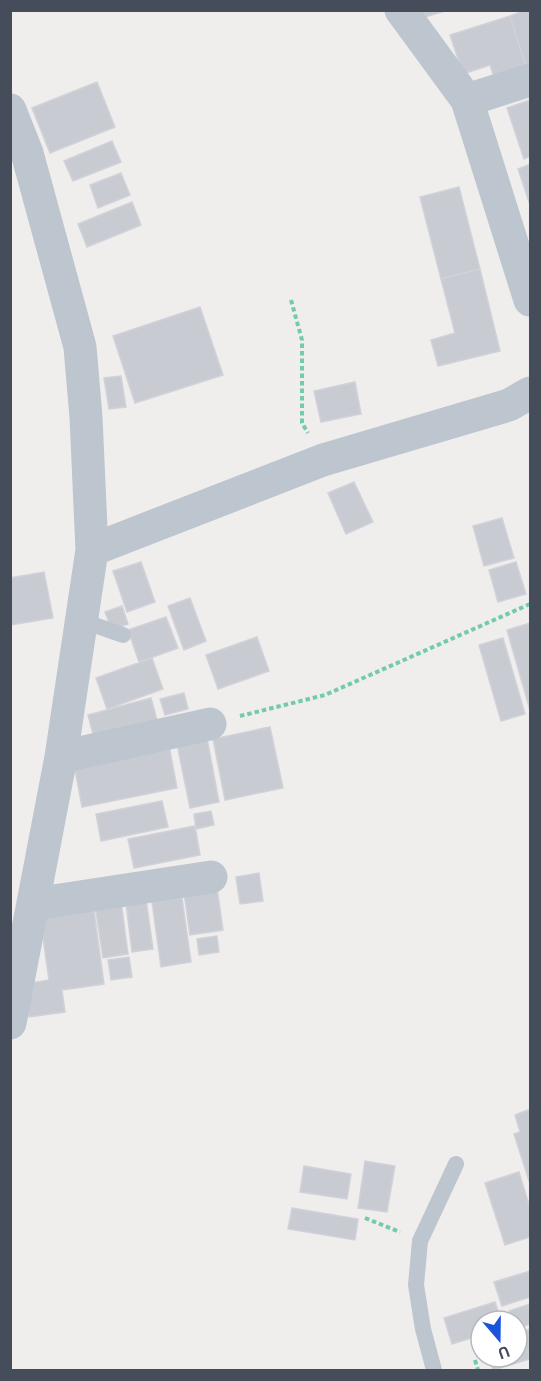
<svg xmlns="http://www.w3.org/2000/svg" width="541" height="1381" font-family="Ubuntu,sans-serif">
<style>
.building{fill:#c9cbd3;stroke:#d1d2d9;stroke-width:1.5}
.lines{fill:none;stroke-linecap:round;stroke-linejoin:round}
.path{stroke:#73cbac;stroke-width:4;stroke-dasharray:4.5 3;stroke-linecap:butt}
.lane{stroke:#bdc5cf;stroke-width:16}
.street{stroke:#bdc5cf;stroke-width:33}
</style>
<rect width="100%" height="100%" fill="#f0eded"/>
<path class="building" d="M 423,10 L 448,10 L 425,17 Z
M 526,10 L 530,10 L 530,66 L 526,67 L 510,16 Z
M 510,16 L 526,67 L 494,77 L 490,65 L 463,74 L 450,35 Z
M 97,82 L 115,127 L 50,153 L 32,108 Z
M 530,100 L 530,156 L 524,159 L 507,108 Z
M 112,141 L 121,162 L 73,181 L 64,161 Z
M 530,164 L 530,205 L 518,169 Z
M 121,173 L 130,195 L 98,208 L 90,185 Z
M 459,187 L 480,269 L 441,279 L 420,197 Z
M 132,202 L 141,225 L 87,247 L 78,224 Z
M 480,269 L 500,351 L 438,366 L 431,340 L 455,333 L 441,279 Z
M 200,307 L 223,375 L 135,403 L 113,336 Z
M 121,376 L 126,407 L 109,409 L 104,378 Z
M 355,382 L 361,414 L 321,422 L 314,391 Z
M 354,482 L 373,522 L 346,534 L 328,493 Z
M 502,518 L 514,558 L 484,566 L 473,526 Z
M 141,562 L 155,602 L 127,612 L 113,571 Z
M 516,562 L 526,594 L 498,602 L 489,570 Z
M 44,572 L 53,618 L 10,625 L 10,578 Z
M 190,598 L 206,641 L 184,650 L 168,606 Z
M 122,606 L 128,624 L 112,630 L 105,612 Z
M 166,617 L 178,648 L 139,662 L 128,630 Z
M 530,623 L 530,710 L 507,630 Z
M 257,637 L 269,671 L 218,689 L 206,655 Z
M 503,638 L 525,714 L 501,721 L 479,645 Z
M 152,658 L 163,689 L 107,709 L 96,678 Z
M 184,693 L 188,709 L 165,715 L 160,699 Z
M 151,698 L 157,720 L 94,738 L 88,715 Z
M 270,727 L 283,788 L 225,800 L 213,739 Z
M 206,733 L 219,802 L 190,808 L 176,739 Z
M 169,745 L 177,788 L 82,807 L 74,764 Z
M 162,801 L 168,827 L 101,841 L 96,814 Z
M 211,811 L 214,825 L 196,829 L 194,814 Z
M 195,826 L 200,855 L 134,868 L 128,839 Z
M 259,873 L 263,901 L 240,904 L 236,877 Z
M 217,888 L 223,930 L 190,935 L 184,893 Z
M 145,892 L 153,949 L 132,952 L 125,895 Z
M 182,898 L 191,962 L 161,967 L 152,902 Z
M 121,901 L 128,954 L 103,958 L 95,905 Z
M 93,903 L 104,984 L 62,990 L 65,1012 L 29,1017 L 24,984 L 49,980 L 39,910 Z
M 217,936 L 219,952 L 199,955 L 197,939 Z
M 129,957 L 132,977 L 111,980 L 108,960 Z
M 530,1109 L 530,1184 L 514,1134 L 520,1132 L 515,1115 Z
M 365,1161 L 395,1166 L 387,1212 L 358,1208 Z
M 304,1166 L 351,1174 L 347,1199 L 300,1192 Z
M 519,1172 L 530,1208 L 530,1237 L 505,1245 L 485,1183 Z
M 292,1208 L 358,1219 L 355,1240 L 288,1229 Z
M 530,1271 L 530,1297 L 502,1306 L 494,1282 Z
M 495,1302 L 501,1321 L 481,1321 L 481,1335 L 452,1344 L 444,1318 Z
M 530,1304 L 530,1324 L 517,1329 L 517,1321 L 512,1321 L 509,1311 Z
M 530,1329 L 530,1359 L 493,1370 L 488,1357 L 517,1357 L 517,1333 Z"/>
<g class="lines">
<path class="path" d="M 291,300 L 302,340 L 302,423 L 308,433
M 240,716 L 325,695 L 530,604
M 365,1218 L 400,1232
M 475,1360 L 478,1370"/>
<path class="lane" d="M 80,620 L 123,635
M 434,1370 L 423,1329 L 416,1285 L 420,1241 L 456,1164"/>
<path class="street" d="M 401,10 L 467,100
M 530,80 L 467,100 L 530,300
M 10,110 L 27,153 L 80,347 L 86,417 L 92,550
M 61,757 L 210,724
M 34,904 L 211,877
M 10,1023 L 61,757 L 92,550 L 323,460 L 509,405 L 530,393"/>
</g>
<rect width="541" height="1381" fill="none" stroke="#454d5a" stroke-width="24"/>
<g transform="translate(499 1339) rotate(160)"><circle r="28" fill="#ffffff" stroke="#b5b8bd" stroke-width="1.5"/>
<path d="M0-4.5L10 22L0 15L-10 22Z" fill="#1b53db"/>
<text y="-9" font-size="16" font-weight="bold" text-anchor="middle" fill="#454d5a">U</text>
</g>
</svg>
